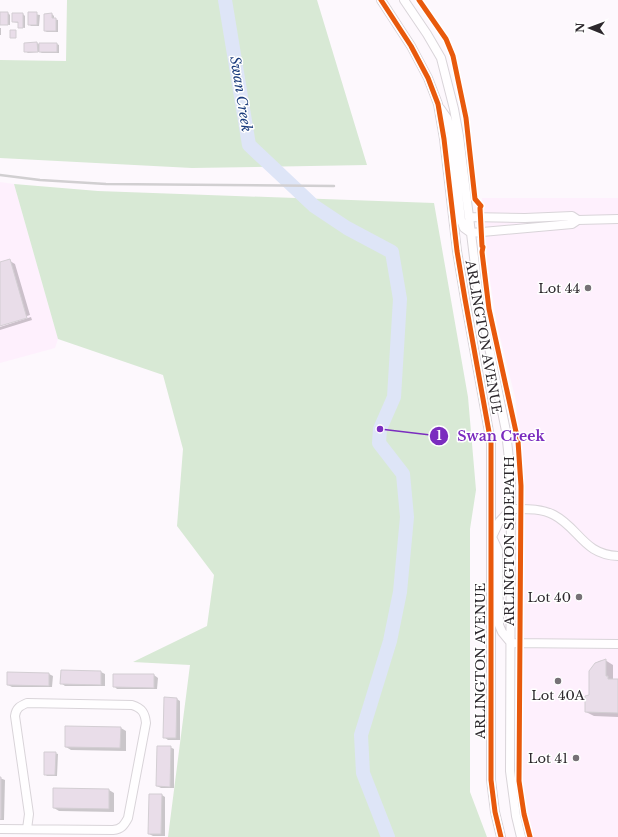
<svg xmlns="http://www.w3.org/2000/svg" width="618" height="837" font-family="'Libre Baskerville',serif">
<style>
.built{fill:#fef0fd}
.green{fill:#d8e9d5}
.shadow{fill:#0003}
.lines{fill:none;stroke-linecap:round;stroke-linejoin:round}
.river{stroke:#dee5f7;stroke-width:14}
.building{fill:#e9dde9;stroke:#d3ced3}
.minor-casing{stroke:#d9d4d9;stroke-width:10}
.minor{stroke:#fffeff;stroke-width:8}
.rail{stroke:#d1cfd1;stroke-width:2.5}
.cycleway-casing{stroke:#fff;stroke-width:8}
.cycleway{stroke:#e8590c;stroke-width:5}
.poi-dot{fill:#767176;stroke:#fff;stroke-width:1.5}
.labels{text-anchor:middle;stroke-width:3;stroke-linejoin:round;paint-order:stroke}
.poi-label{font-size:13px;fill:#2d282d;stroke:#fff;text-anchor:end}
.street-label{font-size:13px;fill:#2d282d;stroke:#fff}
.water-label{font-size:14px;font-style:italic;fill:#1c3d7e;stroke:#fff}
.leader{fill:none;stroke:#7b2cbf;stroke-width:1.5}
.callout-dot{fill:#7b2cbf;stroke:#fff;stroke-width:1.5}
.mark-label{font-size:12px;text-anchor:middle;font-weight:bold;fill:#fff}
.callout-label{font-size:14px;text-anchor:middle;font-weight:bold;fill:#7b2cbf;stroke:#fff;stroke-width:3;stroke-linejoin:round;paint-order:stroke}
</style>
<rect width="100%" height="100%" fill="#fdf8fd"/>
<path class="built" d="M 0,182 L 14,184 L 58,339 L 55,348 L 0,363 Z
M 482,198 L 618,198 L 618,837 L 533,837 L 523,796 L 520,478 L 516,401 L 497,325 L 486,255 Z"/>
<path class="green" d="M 67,0 L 317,0 L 367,165 L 192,168 L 0,158 L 0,60 L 66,61 Z
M 14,184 L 98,191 L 434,203 L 468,397 L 476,490 L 470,529 L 470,792 L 487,837 L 168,837 L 190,665 L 133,662 L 207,626 L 214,575 L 177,526 L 183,449 L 163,375 L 58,339 Z"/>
<path class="shadow" d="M 0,13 L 8,13 L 10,15 L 10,25 L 0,24 Z
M 29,13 L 40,15 L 39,26 L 31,26 L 29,24 Z
M 23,14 L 25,16 L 25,28 L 19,27 L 19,23 L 13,22 Z
M 52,14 L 54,16 L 54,19 L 58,20 L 58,32 L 47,32 L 45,31 L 45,15 Z
M 0,28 L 1,28 L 1,35 L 0,35 Z
M 37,43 L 40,45 L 57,44 L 59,45 L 59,53 L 42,53 L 40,52 L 28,53 L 25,51 L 25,44 Z
M 10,261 L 15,264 L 30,315 L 0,325 L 0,263 Z
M 31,317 L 32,320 L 0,330 L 0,327 Z
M 605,660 L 613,665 L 613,680 L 618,680 L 618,717 L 594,716 L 586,712 L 590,696 L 594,665 L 599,661 Z
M 101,672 L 105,674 L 105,686 L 65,686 L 61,683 Z
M 49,674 L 53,676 L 52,687 L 12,687 L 8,685 Z
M 154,675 L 158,678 L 157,689 L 117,689 L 114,686 Z
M 177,699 L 180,701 L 180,740 L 168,740 L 164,737 Z
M 121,728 L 126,731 L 126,751 L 71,750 L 66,747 Z
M 170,747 L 174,749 L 174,788 L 161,788 L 157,786 Z
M 55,753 L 58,754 L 57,776 L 47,776 L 45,774 Z
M 0,778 L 5,780 L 4,820 L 0,820 Z
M 109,790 L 114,793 L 114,812 L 59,811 L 54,808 Z
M 162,795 L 165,797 L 165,836 L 153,836 L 149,834 Z"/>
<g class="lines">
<path class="river" d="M 225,0 L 249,145 L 314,206 L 347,228 L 392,252 L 400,299 L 394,397 L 380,429 L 379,443 L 403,474 L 407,517 L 400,592 L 390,641 L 361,735 L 363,773 L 388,837"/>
</g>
<path class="building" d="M 0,12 L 8,12 L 8,25 L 0,25 Z
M 28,12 L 37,12 L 37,25 L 28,25 Z
M 12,13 L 23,13 L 23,28 L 18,28 L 18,22 L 12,22 Z
M 52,13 L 52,18 L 56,18 L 56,31 L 44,31 L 44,14 Z
M 10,30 L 16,30 L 16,38 L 10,38 Z
M 37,42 L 38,52 L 24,52 L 24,43 Z
M 39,43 L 57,43 L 57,52 L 39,52 Z
M 10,259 L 27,318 L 0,326 L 0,262 Z
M 606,659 L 606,676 L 608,676 L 608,679 L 618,679 L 618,713 L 585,712 L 585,696 L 589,695 L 589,671 L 595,663 Z
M 61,670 L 101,671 L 101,685 L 60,684 Z
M 7,672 L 49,673 L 49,686 L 7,685 Z
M 113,674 L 154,674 L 154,688 L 113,687 Z
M 164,697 L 177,698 L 176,738 L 163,738 Z
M 65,726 L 121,727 L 120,748 L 65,747 Z
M 157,746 L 171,746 L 170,787 L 156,786 Z
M 44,752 L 56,752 L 55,775 L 44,775 Z
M 0,777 L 1,777 L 1,819 L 0,819 Z
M 53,788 L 109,789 L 109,809 L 53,808 Z
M 149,794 L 162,794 L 161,834 L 148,834 Z"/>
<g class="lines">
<defs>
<path id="minor" d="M 381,0 L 411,46 L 428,78 L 438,104 L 444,139 L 457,251 L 465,299 L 491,443 L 491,780 L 495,812 L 501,837
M 404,0 L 427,34 L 441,58 L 454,109 L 459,136 L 479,298 L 506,431 L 511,479 L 510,771 L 516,816 L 521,837
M 440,108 L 447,118 L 451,131 L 461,220 L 464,228 L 471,233
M 469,217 L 525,218 L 572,216 L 578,220
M 471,233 L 572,224 L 578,220 L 618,219
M 618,556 C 584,555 579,528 554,515 C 541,508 525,509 511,509 L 499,522 L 492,537 L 498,550 L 499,625 L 502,632 L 511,643 L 618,644
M 0,829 L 113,830 C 122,829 124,825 128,818 L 146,723 C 145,713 142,708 132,705 L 27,703 C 20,706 16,708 15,716 L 29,814 L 27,829"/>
</defs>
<use href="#minor" class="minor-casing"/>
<use href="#minor" class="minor"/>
<path class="rail" d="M 0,175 L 40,180 L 106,184 L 334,186"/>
<defs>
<path id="cycleway" d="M 381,0 L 411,46 L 428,78 L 438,104 L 444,139 L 457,251 L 465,299 L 491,443 L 491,780 L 495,812 L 501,837
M 419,0 L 446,39 L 453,56 L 466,118 L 475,199 L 481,206 L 480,208 L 482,246 L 483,247 L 482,252 L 489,309 L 518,441 L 521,486 L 519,781 L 524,814 L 530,837"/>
</defs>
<use href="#cycleway" class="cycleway-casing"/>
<use href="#cycleway" class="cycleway"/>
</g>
<g class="poi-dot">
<circle cx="588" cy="288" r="4"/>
<circle cx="579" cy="597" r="4"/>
<circle cx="558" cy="681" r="4"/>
<circle cx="576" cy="758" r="4"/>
</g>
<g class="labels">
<g class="poi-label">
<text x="580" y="293">Lot 44</text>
<text x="571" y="602">Lot 40</text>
<text x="558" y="700" text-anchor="middle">Lot 40A</text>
<text x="568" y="763">Lot 41</text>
</g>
<g class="street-label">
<text transform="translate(484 337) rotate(80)" y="5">ARLINGTON AVENUE</text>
<text transform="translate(509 541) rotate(-90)" y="5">ARLINGTON SIDEPATH</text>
<text transform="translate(480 661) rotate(-90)" y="5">ARLINGTON AVENUE</text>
</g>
<g class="water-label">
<text transform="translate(241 94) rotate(81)" y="5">Swan Creek</text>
</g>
</g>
<path class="leader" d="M380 429L439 436"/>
<g class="callout-dot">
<circle cx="380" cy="429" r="4"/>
<circle cx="439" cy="436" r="10"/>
</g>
<g class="mark-label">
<text x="439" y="440">1</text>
</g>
<g class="callout-label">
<text x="501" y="441">Swan Creek</text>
</g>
<g transform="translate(590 28) rotate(271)" stroke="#ffffff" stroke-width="3" paint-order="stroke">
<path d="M0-3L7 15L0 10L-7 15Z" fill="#2d282d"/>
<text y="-6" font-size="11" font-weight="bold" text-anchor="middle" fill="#2d282d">N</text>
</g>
</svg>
